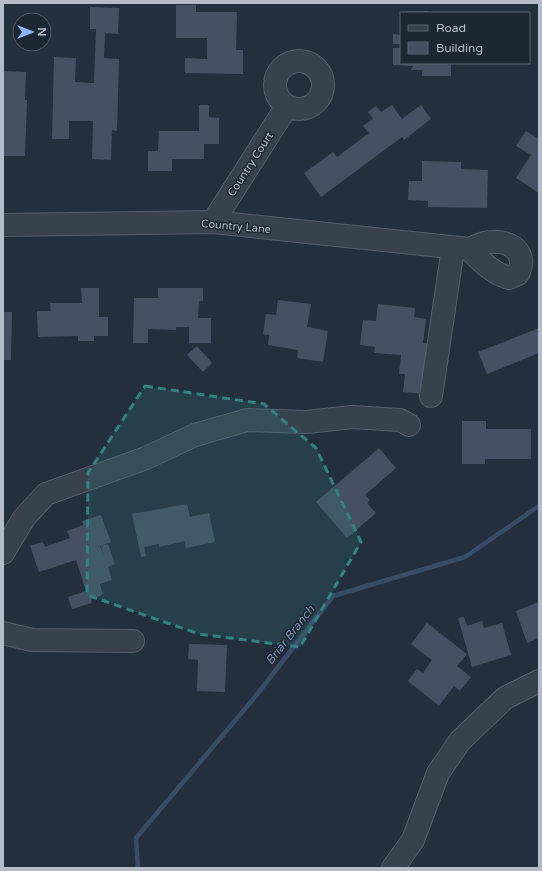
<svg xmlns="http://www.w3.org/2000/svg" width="542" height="871" font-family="'Varela Round',sans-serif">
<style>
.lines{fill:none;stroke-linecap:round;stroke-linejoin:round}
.stream{stroke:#394c67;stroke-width:4.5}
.building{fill:#455162}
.minor-casing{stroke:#565f6c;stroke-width:24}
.minor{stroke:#38414e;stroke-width:22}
.marked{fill:#308480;fill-opacity:0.2;stroke:#308480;stroke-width:3;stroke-dasharray:8 5;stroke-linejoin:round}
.labels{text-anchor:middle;stroke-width:3;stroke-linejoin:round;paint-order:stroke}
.street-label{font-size:11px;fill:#b4bcc9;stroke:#1d2633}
.water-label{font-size:12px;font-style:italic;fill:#7c92b1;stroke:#1d2633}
</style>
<rect width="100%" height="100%" fill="#242f3e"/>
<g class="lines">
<path class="stream" d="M 138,868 L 136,838 L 255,697 L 333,596 L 465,557 L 539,506"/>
</g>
<path class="building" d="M 176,5 L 196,5 L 196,12 L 237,12 L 236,50 L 243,50 L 243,74 L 185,73 L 185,58 L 207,59 L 207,38 L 176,38 Z
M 90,7 L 119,8 L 118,34 L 105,33 L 104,58 L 119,59 L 117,131 L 112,130 L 111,160 L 92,159 L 93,121 L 69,121 L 69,139 L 52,139 L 54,57 L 76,58 L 75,82 L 94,83 L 96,29 L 90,29 Z
M 408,11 L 428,11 L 428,13 L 406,13 Z
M 393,34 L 401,35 L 401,44 L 393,44 Z
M 393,48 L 401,48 L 401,63 L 451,63 L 451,76 L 422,76 L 422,70 L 411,70 L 413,66 L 393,65 Z
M 4,71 L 26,72 L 25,100 L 27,100 L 25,156 L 3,156 Z
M 199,105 L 209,105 L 209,117 L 219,118 L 219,144 L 204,144 L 204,159 L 172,159 L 172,171 L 148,171 L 148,151 L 158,151 L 159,131 L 199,131 Z
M 392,105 L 402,119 L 421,105 L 431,119 L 404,140 L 402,137 L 321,197 L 304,173 L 333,152 L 337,157 L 369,133 L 363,126 L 373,119 L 368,112 L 376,106 L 381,112 Z
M 526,131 L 539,139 L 539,193 L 516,178 L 531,155 L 516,146 Z
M 422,161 L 461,162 L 461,169 L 488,170 L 487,208 L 428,207 L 428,201 L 408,200 L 409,181 L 422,181 Z
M 81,288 L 99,288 L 99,317 L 108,317 L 108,336 L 94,336 L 94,341 L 78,341 L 78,336 L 38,337 L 37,311 L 51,311 L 50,303 L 82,303 Z
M 158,288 L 203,288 L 203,301 L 199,301 L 198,318 L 211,318 L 211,343 L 189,343 L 189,327 L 176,327 L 176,330 L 148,329 L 148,343 L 133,343 L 134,298 L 158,298 Z
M 278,300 L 311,304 L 307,327 L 328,331 L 323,362 L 297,358 L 298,350 L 268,345 L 269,335 L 263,334 L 266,314 L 276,315 Z
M 378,304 L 415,308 L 414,317 L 426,319 L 423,343 L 436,344 L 424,394 L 403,392 L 405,374 L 399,374 L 401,355 L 374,353 L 375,347 L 360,345 L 363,320 L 376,321 Z
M 3,312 L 12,312 L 11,360 L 3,360 Z
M 539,328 L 539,353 L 487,374 L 478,352 Z
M 197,346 L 212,363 L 203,372 L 187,355 Z
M 462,421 L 486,421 L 486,429 L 531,429 L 531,459 L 485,459 L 485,464 L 462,464 Z
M 379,448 L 396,468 L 365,495 L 370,500 L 367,503 L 376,513 L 347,538 L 316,502 Z
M 187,504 L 190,517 L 209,513 L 215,542 L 186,548 L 185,541 L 159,547 L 159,544 L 144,547 L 146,556 L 141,557 L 132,514 Z
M 101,515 L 111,542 L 100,546 L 104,556 L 101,546 L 108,544 L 115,564 L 108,567 L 112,580 L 100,584 L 103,595 L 91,599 L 92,603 L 72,609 L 68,597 L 86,591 L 76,560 L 39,572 L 30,546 L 43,542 L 45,547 L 70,538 L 67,531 L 83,525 L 82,521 Z
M 539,602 L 539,638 L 527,643 L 516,611 Z
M 464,617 L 467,626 L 482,621 L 484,628 L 502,623 L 511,655 L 472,667 L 458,618 Z
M 427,623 L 467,654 L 457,666 L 471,677 L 460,691 L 454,686 L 439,706 L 408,681 L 417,669 L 423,673 L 432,660 L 411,644 Z
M 189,644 L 227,645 L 225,692 L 197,691 L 198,660 L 188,659 Z"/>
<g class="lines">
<defs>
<path id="minor" d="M275 85a24 24 0 1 1 48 0a24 24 0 1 1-48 0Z
M 213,222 L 287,106
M 3,225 L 213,222 L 469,249 C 474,247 479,245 484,243 C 505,238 530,249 518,274 L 509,278 C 492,273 482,262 469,249
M 431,396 L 453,248
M 3,553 L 24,518 L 46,494 L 146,458 L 195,435 L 247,420 L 307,422 L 352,417 L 400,420 L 409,425
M 3,633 L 32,640 L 133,641
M 393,868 L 413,840 L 438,773 L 460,741 L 505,698 L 539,681"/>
</defs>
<use href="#minor" class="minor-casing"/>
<use href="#minor" class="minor"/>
</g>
<path class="marked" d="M 145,386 L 264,404 L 316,448 L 361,542 L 300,647 L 199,634 L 87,595 L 88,473 Z"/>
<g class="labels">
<g class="street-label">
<text transform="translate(250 164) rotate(-57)" y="4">Country Court</text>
<text transform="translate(236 226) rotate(5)" y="4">Country Lane</text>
</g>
<g class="water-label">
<text transform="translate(290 635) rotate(-52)" y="4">Briar Branch</text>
</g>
</g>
<rect width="542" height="871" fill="none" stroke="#b4bcc9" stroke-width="8"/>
<rect x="400" y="12" width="130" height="52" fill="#1d2633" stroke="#59626f"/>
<rect x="408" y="25" width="20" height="6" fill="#38414e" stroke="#59626f"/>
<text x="436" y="32" font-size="12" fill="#b4bcc9">Road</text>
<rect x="408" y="42" width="20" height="12" fill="#455162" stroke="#59626f"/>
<text x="436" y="52" font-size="12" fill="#b4bcc9">Building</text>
<g transform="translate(32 32) rotate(90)"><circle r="19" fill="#1d2633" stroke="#59626f"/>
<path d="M0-3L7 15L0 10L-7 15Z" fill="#8ab4f8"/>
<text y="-6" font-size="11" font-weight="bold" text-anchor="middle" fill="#b4bcc9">N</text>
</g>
</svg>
